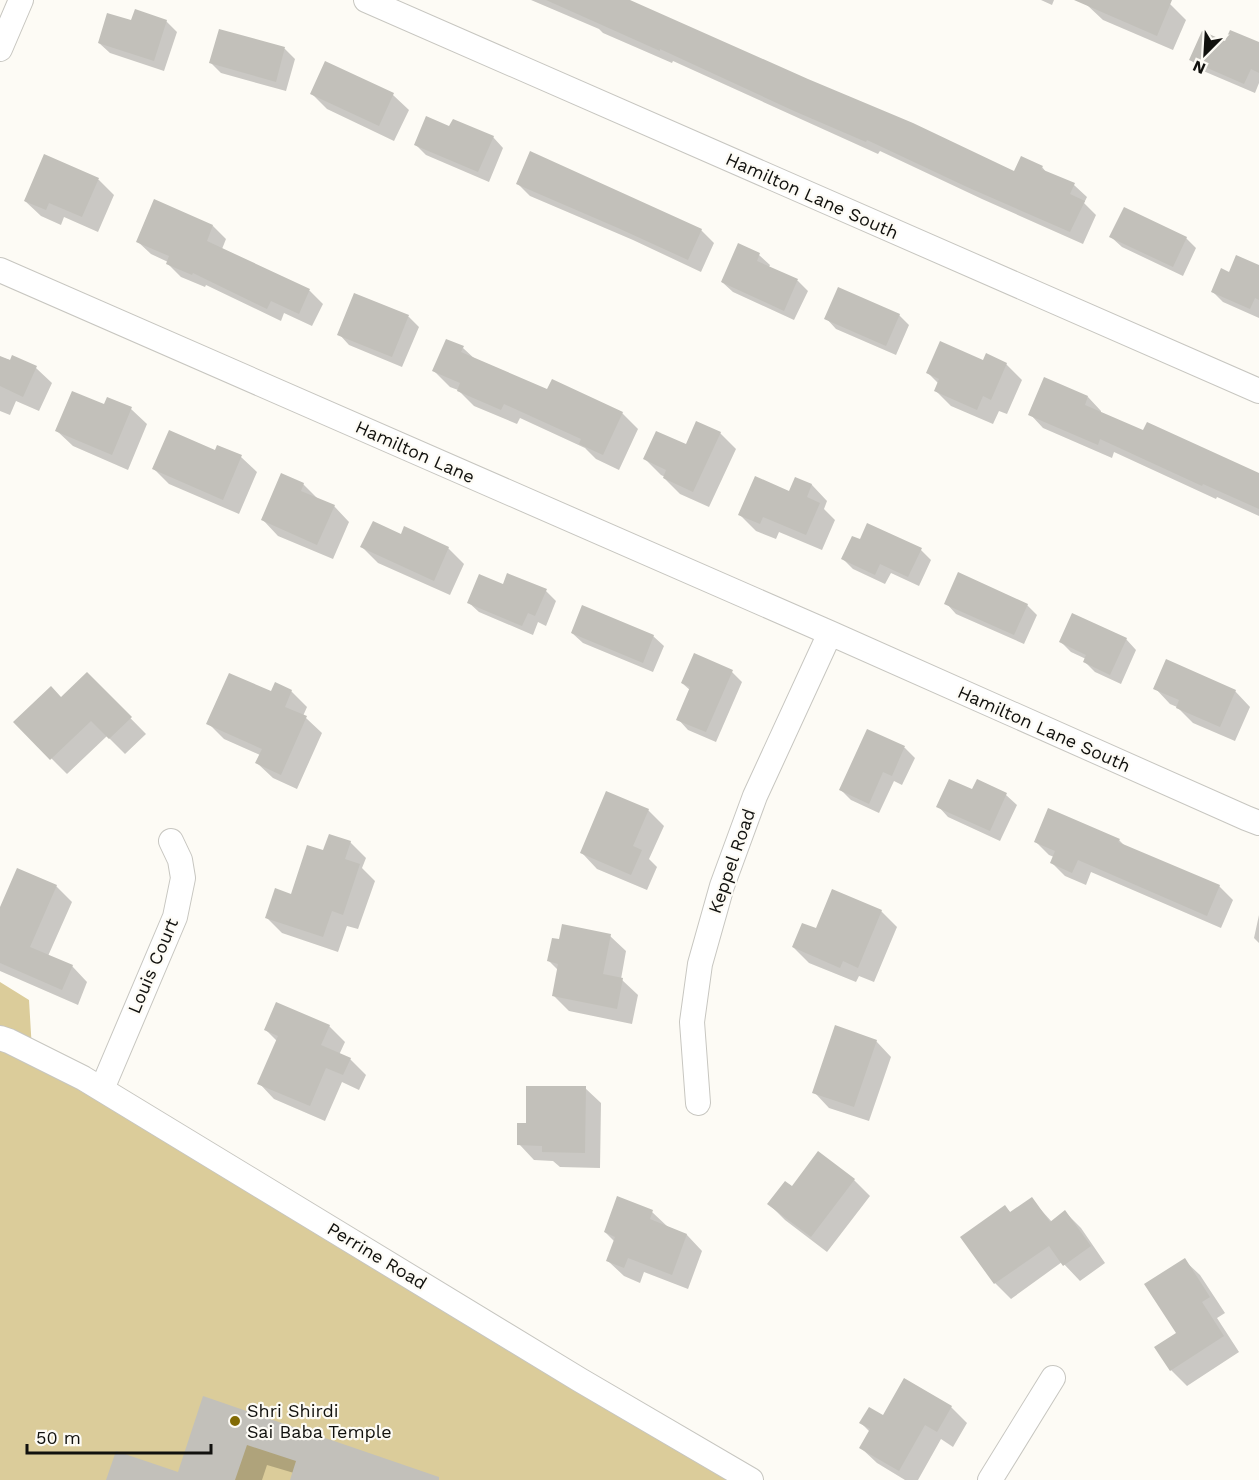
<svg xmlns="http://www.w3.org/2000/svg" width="1259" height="1480" font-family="'Work Sans',sans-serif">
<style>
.forest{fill:#dbcc9a}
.shadow{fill:#0003}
.building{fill:#c2c0ba}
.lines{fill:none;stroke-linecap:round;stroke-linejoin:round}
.minor-casing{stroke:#c7c6c0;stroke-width:26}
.minor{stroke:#fff;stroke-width:24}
.poi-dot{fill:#826a03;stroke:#fdfbf5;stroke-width:2}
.labels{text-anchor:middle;stroke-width:4.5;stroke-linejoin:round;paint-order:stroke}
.street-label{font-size:18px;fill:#11110e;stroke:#fdfbf5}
.poi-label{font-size:18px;fill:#11110e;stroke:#fdfbf5;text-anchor:start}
</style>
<rect width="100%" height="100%" fill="#fdfbf5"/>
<path class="forest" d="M 0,982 L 29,1000 L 32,1050 L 733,1480 L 0,1480 Z"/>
<path class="shadow" d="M 531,0 L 628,0 L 1015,173 L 1042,167 L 1047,173 L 1074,185 L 1087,197 L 1084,203 L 1096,215 L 1083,244 L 982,199 L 880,151 L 878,154 L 673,61 L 672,63 L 603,33 L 599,29 Z
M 1041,0 L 1054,0 L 1052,5 Z
M 1089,0 L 1161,0 L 1170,4 L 1186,20 L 1173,50 L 1103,20 L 1087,5 Z
M 166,21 L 177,32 L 164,71 L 110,53 L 99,43 L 132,22 Z
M 220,31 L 285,49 L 295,59 L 286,91 L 221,73 L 211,63 Z
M 1226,43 L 1259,44 L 1259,83 L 1255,93 L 1201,70 L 1191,60 Z
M 311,93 L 393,95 L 409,110 L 394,141 L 327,109 Z
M 450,128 L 493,137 L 503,148 L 489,182 L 426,155 L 415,144 Z
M 45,156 L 99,180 L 114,195 L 98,232 L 64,217 L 61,225 L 41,216 L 25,201 Z
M 517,183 L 701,230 L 714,243 L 701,272 L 633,240 L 530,196 Z
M 213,226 L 226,239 L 222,249 L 310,291 L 323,304 L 312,326 L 284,313 L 281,321 L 206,285 L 205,287 L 181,277 L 167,263 L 168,262 L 151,254 L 137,241 Z
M 1111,237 L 1186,238 L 1196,248 L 1183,276 L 1122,247 Z
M 739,245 L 759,255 L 770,265 L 769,267 L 798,281 L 808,291 L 794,320 L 733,292 L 722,282 Z
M 1259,266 L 1259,318 L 1223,302 L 1213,292 L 1230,274 Z
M 355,295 L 409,317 L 419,327 L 402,367 L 349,345 L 339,334 Z
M 899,315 L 909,325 L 896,355 L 836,329 L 826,318 Z
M 463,348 L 476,360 L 548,391 L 622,413 L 638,429 L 619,470 L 596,459 L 585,448 L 520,418 L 517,424 L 474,406 L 458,390 L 450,387 L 434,371 Z
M 0,357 L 36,368 L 52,383 L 39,411 L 16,401 L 10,415 L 0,411 Z
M 984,362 L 1006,364 L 1022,380 L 1007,414 L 999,411 L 993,424 L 951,406 L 936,391 L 939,384 L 928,373 Z
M 1088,397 L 1101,411 L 1101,413 L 1144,432 L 1259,474 L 1259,516 L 1217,497 L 1216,499 L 1114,452 L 1112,458 L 1043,428 L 1030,414 Z
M 105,406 L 131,409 L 147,424 L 128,470 L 73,446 L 57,431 Z
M 720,433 L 736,449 L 709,507 L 680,494 L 664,478 L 665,477 L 661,475 L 645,459 L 686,446 Z
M 216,452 L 241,457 L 257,472 L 239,514 L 169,484 L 154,469 Z
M 796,479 L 812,485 L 827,501 L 824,509 L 835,520 L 822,550 L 779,532 L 776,539 L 756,531 L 740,515 L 790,493 Z
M 303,484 L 319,500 L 334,506 L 349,522 L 333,559 L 278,536 L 263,520 Z
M 402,536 L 448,548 L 464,564 L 450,595 L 378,563 L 362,547 Z
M 921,550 L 931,560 L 919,586 L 891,573 L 885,584 L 853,569 L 843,559 Z
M 503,586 L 546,591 L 556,601 L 546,626 L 538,622 L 533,635 L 479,612 L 468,602 Z
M 946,603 L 1027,605 L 1037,615 L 1024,644 L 956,614 Z
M 572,633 L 653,636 L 664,646 L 653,672 L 583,643 Z
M 1126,639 L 1136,650 L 1121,684 L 1095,672 L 1085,662 L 1086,659 L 1071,652 L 1061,642 Z
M 732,672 L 742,682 L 716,742 L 688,730 L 678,719 L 691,691 L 682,683 Z
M 87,674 L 146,734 L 125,754 L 107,736 L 67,774 L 15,722 L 62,698 Z
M 1155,688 L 1235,691 L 1250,707 L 1235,741 L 1193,723 L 1177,707 L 1170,704 Z
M 291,691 L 307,707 L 303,716 L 306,718 L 322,733 L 297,789 L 273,778 L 257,763 L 260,755 L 224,739 L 208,723 L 271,693 Z
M 868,731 L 905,748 L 915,758 L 902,785 L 894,781 L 879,813 L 851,800 L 841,790 Z
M 977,781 L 1006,795 L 1017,805 L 1000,841 L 948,817 L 938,806 L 972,791 Z
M 648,810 L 664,826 L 649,859 L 657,867 L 647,890 L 597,869 L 582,853 Z
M 1119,840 L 1125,846 L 1219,886 L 1233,900 L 1221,928 L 1091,872 L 1086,885 L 1065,876 L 1052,863 L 1054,857 L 1049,855 L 1036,842 Z
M 350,842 L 366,858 L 362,868 L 375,881 L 358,929 L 347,926 L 338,952 L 282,933 L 266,917 L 292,896 L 324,852 Z
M 56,886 L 72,902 L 48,956 L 72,966 L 87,982 L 78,1005 L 0,971 L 0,911 Z
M 881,911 L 897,927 L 874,982 L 859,976 L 856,982 L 809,963 L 793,947 L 817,930 Z
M 1259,915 L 1259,943 L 1254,938 Z
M 610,936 L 626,951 L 621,979 L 638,995 L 632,1024 L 569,1011 L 554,996 L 559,971 L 549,961 L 560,941 Z
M 329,1026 L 345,1042 L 339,1055 L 350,1059 L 366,1075 L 359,1090 L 342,1082 L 325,1121 L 274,1099 L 259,1083 L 277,1041 L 266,1030 Z
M 876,1041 L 891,1057 L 869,1121 L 829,1108 L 814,1092 Z
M 585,1088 L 601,1103 L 600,1168 L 560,1167 L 553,1161 L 534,1160 L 519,1144 L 528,1125 Z
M 854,1180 L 870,1196 L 827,1252 L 785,1220 L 769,1204 L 792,1188 Z
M 618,1198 L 652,1212 L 668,1227 L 687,1235 L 702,1251 L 688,1289 L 644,1272 L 640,1283 L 624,1276 L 608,1261 L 615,1242 L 605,1232 Z
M 1031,1199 L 1052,1222 L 1065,1212 L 1081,1228 L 1105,1263 L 1080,1281 L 1062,1262 L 1011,1299 L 995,1283 L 962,1238 L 1005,1207 L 1011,1213 Z
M 1184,1260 L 1200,1275 L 1225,1313 L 1217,1318 L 1239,1352 L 1187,1386 L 1171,1370 L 1178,1333 Z
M 904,1380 L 951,1407 L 967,1423 L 953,1447 L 941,1439 L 918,1480 L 905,1480 L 877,1463 L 861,1448 L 870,1432 L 861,1423 L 883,1417 Z
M 204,1398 L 436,1480 L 291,1480 L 294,1473 L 267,1465 L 262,1480 L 107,1480 L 179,1473 Z"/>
<path class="building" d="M 546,0 L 630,0 L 808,79 L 913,123 L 1014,171 L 1021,156 L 1043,166 L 1041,169 L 1075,183 L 1070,194 L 1085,201 L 1070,232 L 967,187 L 867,140 L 866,142 L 794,111 L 660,49 L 660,51 Z
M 1074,0 L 1172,0 L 1157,36 Z
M 135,9 L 167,20 L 154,61 L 98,43 L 107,13 L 131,20 Z
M 219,29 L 285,47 L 276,82 L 209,63 Z
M 1230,30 L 1259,42 L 1259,73 L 1251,69 L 1244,84 L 1189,60 L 1202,31 L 1225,41 Z
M 325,61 L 394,93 L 379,126 L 310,94 Z
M 426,116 L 449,126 L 453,119 L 494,136 L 478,172 L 414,145 Z
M 530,151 L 702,229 L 688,260 L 618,228 L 516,184 Z
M 44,154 L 99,178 L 82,217 L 49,203 L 46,210 L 24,201 Z
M 154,199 L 213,225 L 207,241 L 310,289 L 299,314 L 271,301 L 267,309 L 193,273 L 192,275 L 166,264 L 169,256 L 136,242 Z
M 1124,207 L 1187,237 L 1173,267 L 1109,237 Z
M 738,243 L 760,253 L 757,261 L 798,279 L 784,311 L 721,282 Z
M 1236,255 L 1259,265 L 1259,300 L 1255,298 L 1250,309 L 1211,292 L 1221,268 L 1229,272 Z
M 838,287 L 900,314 L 886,346 L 824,319 Z
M 354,293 L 409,315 L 392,357 L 337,335 Z
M 446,339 L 464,346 L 461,352 L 547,389 L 552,379 L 623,412 L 603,455 L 579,444 L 581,439 L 504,404 L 501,410 L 457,391 L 460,383 L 432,371 Z
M 940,341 L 983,360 L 986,353 L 1007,363 L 991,400 L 983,396 L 977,410 L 934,391 L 939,379 L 926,373 Z
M 12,355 L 37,366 L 23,397 L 0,386 L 0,356 L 10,360 Z
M 1044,377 L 1088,396 L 1085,405 L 1143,430 L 1147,422 L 1259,473 L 1259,509 L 1203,484 L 1202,486 L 1100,439 L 1098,445 L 1028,415 Z
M 72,391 L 104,404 L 107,397 L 132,407 L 112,455 L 55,431 Z
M 696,421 L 721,432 L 693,492 L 663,478 L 666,470 L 643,459 L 656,431 L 686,444 Z
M 169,430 L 215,450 L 217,445 L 242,455 L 223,500 L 152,469 Z
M 281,473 L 304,483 L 301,491 L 335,505 L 317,545 L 261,520 Z
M 755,476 L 789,491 L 795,477 L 812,484 L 807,497 L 820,503 L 806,535 L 763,517 L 760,524 L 738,515 Z
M 373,521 L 401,534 L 404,526 L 449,547 L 434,581 L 360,547 Z
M 867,523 L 922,548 L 908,577 L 880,564 L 875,575 L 841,559 L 852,536 L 860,539 Z
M 958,572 L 1028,604 L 1014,635 L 944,604 Z
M 507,573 L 547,589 L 535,616 L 528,613 L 522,626 L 467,603 L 479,574 L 503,584 Z
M 582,605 L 654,635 L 643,663 L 571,633 Z
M 1072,613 L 1127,638 L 1110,675 L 1083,662 L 1086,655 L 1059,642 Z
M 694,653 L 733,670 L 706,732 L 676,720 L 690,687 L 681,683 Z
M 1166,659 L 1236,690 L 1220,727 L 1176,708 L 1179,700 L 1153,689 Z
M 87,672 L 132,717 L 109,739 L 91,721 L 50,760 L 13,722 L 51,686 L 61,697 Z
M 229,673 L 271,691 L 275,682 L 292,690 L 285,707 L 307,716 L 281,775 L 255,763 L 262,749 L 206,724 Z
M 867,729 L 905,746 L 892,776 L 883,772 L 869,804 L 839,790 Z
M 949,779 L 972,789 L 977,779 L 1007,793 L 990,831 L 936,807 Z
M 606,791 L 649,809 L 633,846 L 642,850 L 631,875 L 580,853 Z
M 1048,808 L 1120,839 L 1118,842 L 1220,885 L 1207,916 L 1078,860 L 1072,873 L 1050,863 L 1055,851 L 1034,842 Z
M 329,834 L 351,841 L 345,859 L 360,864 L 343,915 L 332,911 L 323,937 L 265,918 L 275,888 L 291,894 L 307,845 L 323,850 Z
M 17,868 L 57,885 L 30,947 L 73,965 L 62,990 L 0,963 L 0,907 Z
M 832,889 L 882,910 L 858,968 L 843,961 L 840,968 L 792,947 L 802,923 L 816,928 Z
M 562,924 L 611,934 L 603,974 L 623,978 L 617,1009 L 552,996 L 558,964 L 547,961 L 552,938 L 559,939 Z
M 276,1002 L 330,1025 L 321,1045 L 351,1058 L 343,1075 L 326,1068 L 310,1106 L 257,1084 L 278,1036 L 264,1030 Z
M 835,1025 L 877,1040 L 854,1107 L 812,1093 Z
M 526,1086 L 586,1086 L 585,1153 L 542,1152 L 542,1146 L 517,1145 L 517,1123 L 526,1123 Z
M 818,1151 L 855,1179 L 811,1237 L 767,1204 L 785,1181 L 792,1186 Z
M 617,1196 L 653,1210 L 650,1219 L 687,1234 L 672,1275 L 628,1258 L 624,1268 L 606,1261 L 615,1237 L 604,1232 Z
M 1032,1197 L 1050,1222 L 1065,1210 L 1091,1246 L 1063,1266 L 1049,1246 L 994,1284 L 960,1237 L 1005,1205 L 1010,1212 Z
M 1185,1258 L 1210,1297 L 1202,1302 L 1224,1336 L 1170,1371 L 1154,1347 L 1176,1333 L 1144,1284 Z
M 904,1378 L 952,1406 L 937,1432 L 925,1425 L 899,1471 L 859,1448 L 870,1429 L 859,1423 L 869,1407 L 883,1415 Z
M 203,1396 L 439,1477 L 439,1480 L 290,1480 L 296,1461 L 247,1445 L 235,1480 L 106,1480 L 116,1451 L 178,1472 Z"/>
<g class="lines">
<defs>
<path id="minor" d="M 366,0 L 1259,391
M 0,49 L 21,0
M 0,270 L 830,633 L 1246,818 L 1259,823
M 0,1038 L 9,1041 L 83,1078 L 580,1380 L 751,1480
M 102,1089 L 175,917 L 183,878 L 180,860 L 171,841
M 698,1103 L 692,1022 L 700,964 L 722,886 L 755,796 L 830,633
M 990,1480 L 1053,1378"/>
</defs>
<use href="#minor" class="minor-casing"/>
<use href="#minor" class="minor"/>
</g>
<circle class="poi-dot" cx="235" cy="1421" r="6"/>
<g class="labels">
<g class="street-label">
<text transform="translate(812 196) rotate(24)" y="6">Hamilton Lane South</text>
<text transform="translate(415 452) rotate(24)" y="6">Hamilton Lane</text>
<text transform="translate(1044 729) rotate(24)" y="6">Hamilton Lane South</text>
<text transform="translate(732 861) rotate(-71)" y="6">Keppel Road</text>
<text transform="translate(153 966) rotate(-67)" y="6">Louis Court</text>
<text transform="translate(377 1256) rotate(31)" y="6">Perrine Road</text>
</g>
<g class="poi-label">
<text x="247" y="1417">Shri Shirdi<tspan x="247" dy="21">Sai Baba Temple</tspan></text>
</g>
</g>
<g transform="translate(1205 54) rotate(204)" stroke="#fdfbf5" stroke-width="4.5" paint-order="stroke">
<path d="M0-4.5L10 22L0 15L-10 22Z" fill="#11110e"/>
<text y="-9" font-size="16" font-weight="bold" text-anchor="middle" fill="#11110e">N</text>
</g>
<path d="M27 1444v9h184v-9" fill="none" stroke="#11110e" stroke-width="3"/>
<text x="36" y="1444" font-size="18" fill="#11110e" stroke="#fdfbf5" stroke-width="4.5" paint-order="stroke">50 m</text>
</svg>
